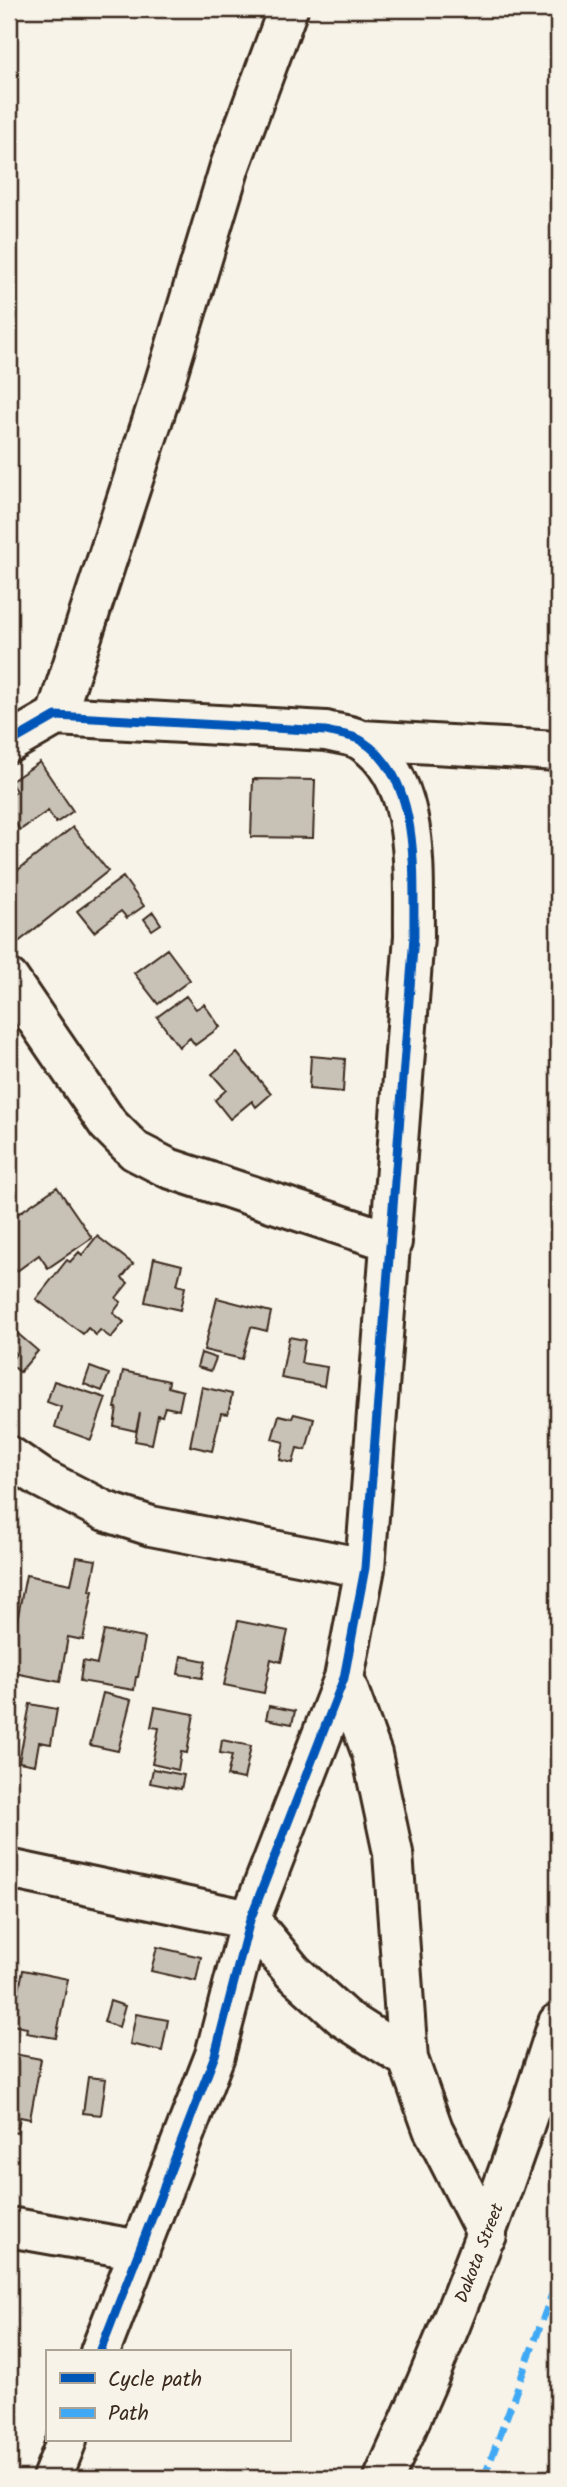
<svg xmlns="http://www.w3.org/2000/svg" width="567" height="2487" font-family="Kalam,sans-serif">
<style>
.building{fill:#c8c1b6;stroke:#3b2a1e;stroke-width:2}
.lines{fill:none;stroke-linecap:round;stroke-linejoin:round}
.street-casing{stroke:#3b2a1e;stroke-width:44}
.secondary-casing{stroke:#3b2a1e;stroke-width:44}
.street{stroke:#f7f3e8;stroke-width:38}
.secondary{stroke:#f7f3e8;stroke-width:38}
.quiet{stroke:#3fa9f5;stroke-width:7;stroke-dasharray:14 7;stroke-linecap:butt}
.cycleway-casing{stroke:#f7f3e8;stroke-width:13}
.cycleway{stroke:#0057b8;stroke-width:9}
.labels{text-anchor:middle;stroke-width:6;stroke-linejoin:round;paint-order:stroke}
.street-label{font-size:18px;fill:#3b2a1e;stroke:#f7f3e8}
</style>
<rect width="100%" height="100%" fill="#f7f3e8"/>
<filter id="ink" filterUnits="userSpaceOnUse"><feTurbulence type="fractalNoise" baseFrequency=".0143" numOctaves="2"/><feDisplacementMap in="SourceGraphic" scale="14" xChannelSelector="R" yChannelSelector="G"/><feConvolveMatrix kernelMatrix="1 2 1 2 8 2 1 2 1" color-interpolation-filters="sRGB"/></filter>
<g filter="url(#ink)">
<path class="building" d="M 40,762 L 73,811 L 56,823 L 48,811 L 20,830 L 13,820 L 9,823 L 9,796 L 16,791 L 10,782 Z
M 253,779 L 315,780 L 313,838 L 251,837 Z
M 73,827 L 108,871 L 12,947 L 9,943 L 9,877 Z
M 123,877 L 144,906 L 127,918 L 121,911 L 94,932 L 77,911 Z
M 153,912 L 161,924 L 152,930 L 144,919 Z
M 167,949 L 190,980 L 158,1004 L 134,973 Z
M 186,996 L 196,1009 L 204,1004 L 220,1027 L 195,1045 L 190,1038 L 179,1047 L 157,1017 Z
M 237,1053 L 271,1094 L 256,1107 L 252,1101 L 230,1119 L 215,1100 L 226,1090 L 212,1074 Z
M 311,1056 L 345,1059 L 343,1092 L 309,1089 Z
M 57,1187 L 92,1238 L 48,1268 L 39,1255 L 17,1271 L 9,1259 L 9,1220 Z
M 97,1236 L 133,1264 L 122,1278 L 128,1283 L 116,1298 L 121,1302 L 113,1313 L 124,1322 L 111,1338 L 100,1330 L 96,1335 L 88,1328 L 83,1334 L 36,1299 L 67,1260 L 70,1262 L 79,1252 L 82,1255 Z
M 154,1258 L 182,1265 L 177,1285 L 185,1287 L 180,1310 L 145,1302 Z
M 217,1298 L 271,1312 L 267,1331 L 251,1327 L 242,1359 L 204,1350 Z
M 17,1333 L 38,1351 L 20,1372 L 9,1363 L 16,1354 L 9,1348 L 9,1342 Z
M 289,1337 L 305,1340 L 301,1363 L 327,1367 L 324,1386 L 281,1378 Z
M 201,1353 L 216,1358 L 211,1371 L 197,1367 Z
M 90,1367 L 109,1374 L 102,1391 L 84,1384 Z
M 123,1371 L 169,1381 L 168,1387 L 183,1391 L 179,1410 L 165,1407 L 162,1416 L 158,1415 L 152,1444 L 135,1441 L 140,1413 L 136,1431 L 114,1426 L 117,1408 L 115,1408 Z
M 54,1381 L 106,1398 L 91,1440 L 55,1427 L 61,1407 L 47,1402 Z
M 202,1387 L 232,1394 L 228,1414 L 221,1413 L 212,1451 L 190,1446 Z
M 294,1414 L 314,1419 L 306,1450 L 297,1448 L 293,1463 L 280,1460 L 284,1442 L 272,1439 L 279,1415 L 292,1418 Z
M 77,1557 L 96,1560 L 90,1591 L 93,1591 L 83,1640 L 68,1637 L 60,1682 L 9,1672 L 9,1661 L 26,1575 L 71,1584 Z
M 238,1621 L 288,1631 L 281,1662 L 271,1659 L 264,1693 L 224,1685 Z
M 104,1631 L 145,1638 L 138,1677 L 136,1677 L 134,1690 L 80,1681 L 83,1661 L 97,1664 Z
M 181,1656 L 206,1661 L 202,1678 L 178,1674 Z
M 103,1693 L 131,1700 L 118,1751 L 90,1745 Z
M 30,1704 L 57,1709 L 51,1744 L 39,1742 L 35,1765 L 19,1762 Z
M 269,1706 L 295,1711 L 292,1724 L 266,1719 Z
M 155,1707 L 194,1714 L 187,1753 L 181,1752 L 178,1770 L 152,1764 L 159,1728 L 151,1727 Z
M 222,1740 L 251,1746 L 244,1779 L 227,1776 L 232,1755 L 220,1753 Z
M 153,1769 L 184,1775 L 181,1789 L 150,1783 Z
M 157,1947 L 201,1957 L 196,1981 L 151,1971 Z
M 23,1970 L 68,1979 L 56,2038 L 26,2033 L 27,2028 L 12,2025 Z
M 110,2001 L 125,2006 L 119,2027 L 104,2022 Z
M 136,2014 L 168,2020 L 162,2051 L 130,2044 Z
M 9,2053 L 41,2059 L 30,2119 L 20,2117 L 17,2133 L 9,2132 Z
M 88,2077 L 106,2079 L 101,2115 L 83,2113 Z"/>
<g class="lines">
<defs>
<path id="street" d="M 56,716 L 163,388 L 230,166 L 288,9
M 361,740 L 558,751
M 9,743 L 56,716 L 326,731 C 337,734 353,735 362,741 C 422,779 413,875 414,936 L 365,1568 L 344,1678 L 250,1920 L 215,2055 L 100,2352
M 9,979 L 108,1124 L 135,1151 L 168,1168 L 392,1242
M 9,1456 L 41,1478 L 105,1511 L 151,1526 L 365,1568
M 344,1678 L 372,1754 L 393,1853 L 408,2059 L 433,2129 L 487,2235
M 9,1869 L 250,1920 L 293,1972 L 344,2018 L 408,2059
M 9,2227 L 140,2250
M 52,2478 L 67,2440"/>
<path id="secondary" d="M 384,2478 C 453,2330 509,2178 558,2023"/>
</defs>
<use href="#street" class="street-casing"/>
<use href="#secondary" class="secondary-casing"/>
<use href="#street" class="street"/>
<use href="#secondary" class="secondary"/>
<path class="quiet" d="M 484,2478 L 558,2278"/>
<defs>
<path id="cycleway" d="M 9,743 L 56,716 L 326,731 C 337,734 353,735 362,741 C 422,779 413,875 414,936 L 365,1568 L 344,1678 L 250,1920 L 215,2055 L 100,2352"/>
</defs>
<use href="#cycleway" class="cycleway-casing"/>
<use href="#cycleway" class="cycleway"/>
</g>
</g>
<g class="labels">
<g class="street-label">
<text transform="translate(479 2253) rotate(-69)" y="6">Dakota Street</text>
</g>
</g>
<rect width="567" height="2487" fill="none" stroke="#f7f3e8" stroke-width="35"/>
<rect x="18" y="18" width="532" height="2452" fill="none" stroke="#3b2a1e" stroke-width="2.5" filter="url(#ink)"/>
<rect x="46" y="2350" width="245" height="91" fill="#f7f3e8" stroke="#aca397" stroke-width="2"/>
<rect x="60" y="2373" width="35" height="10" fill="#0057b8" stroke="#aca397" stroke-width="2"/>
<text x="108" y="2386" font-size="21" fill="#3b2a1e">Cycle path</text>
<rect x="60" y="2408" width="35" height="10" fill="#3fa9f5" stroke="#aca397" stroke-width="2"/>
<text x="108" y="2420" font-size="21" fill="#3b2a1e">Path</text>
</svg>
